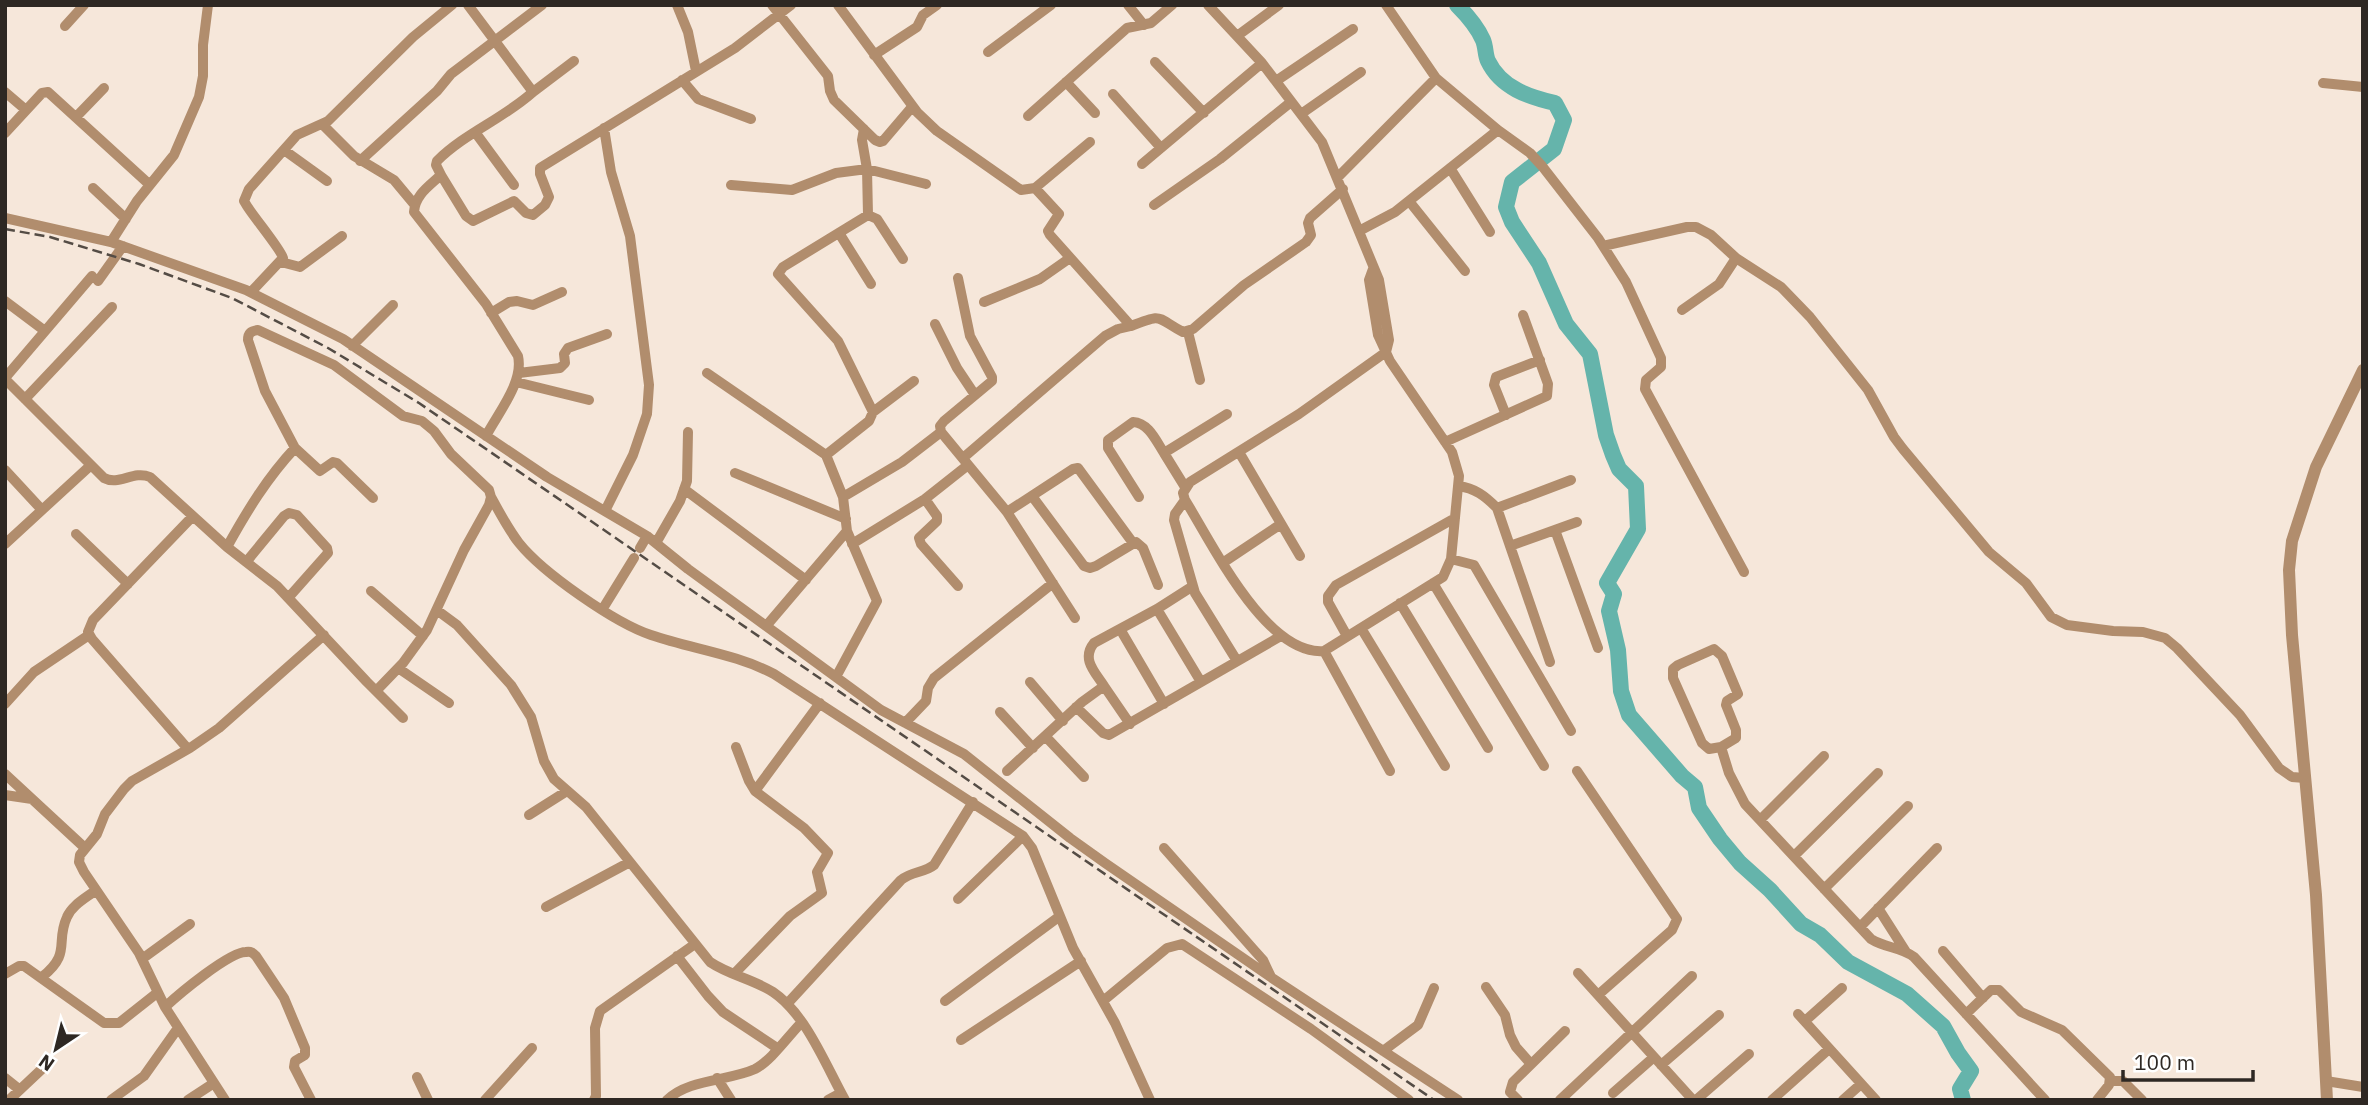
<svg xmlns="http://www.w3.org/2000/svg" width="2368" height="1105" font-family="'IBM Plex Sans',sans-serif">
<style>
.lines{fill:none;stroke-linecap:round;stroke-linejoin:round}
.river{stroke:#65b4ab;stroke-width:16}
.minor{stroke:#b18d6d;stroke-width:10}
.tertiary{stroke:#b18d6d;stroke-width:12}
.rail{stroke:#544c45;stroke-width:2.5;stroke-dasharray:10 5;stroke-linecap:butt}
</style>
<rect width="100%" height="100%" fill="#f6e7da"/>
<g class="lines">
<path class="river" d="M 1457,5 C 1468,16 1477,26 1483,40 C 1486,47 1485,55 1488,61 C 1501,88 1529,97 1555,103 L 1564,120 L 1554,149 L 1512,182 L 1506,207 L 1512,222 L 1539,263 L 1566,324 L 1590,354 L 1606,435 L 1613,455 L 1619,469 L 1636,486 L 1638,529 L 1607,583 L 1614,594 L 1609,611 L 1618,650 L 1621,691 L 1629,715 L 1682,776 L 1695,787 L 1699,808 L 1720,839 L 1740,863 L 1770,890 L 1801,924 L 1820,935 L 1848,962 L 1907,994 L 1943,1026 L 1958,1053 L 1971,1071 L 1960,1089 L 1963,1100"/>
<path class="minor" d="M 468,5 L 533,92 C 503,119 465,133 437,161 L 436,165 L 441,175 C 429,186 415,195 414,212 L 486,304 L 518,356 C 524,382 498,413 486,436
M 677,5 L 688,32 L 696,71
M 772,5 L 828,76 L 830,91 L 834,100 L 875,140 L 880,142 L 883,141 L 912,107
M 838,5 L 917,112 L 937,131 L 1021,190 L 1035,188 L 1090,142
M 1128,5 L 1144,25
M 1386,5 L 1436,78 L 1498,130
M 65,26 L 84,5
M 1237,36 L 1279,5
M 988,52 L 1051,5
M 874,55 L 917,27 L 923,15 L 937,5
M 1155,62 L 1204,113
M 682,80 L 698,99 L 751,119
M 1276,81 L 1353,29
M 1066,82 L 1095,113
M 2323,83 L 2363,87
M 5,92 L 26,110
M 533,92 L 574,61
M 1113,94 L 1161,148
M 1301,114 L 1361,72
M 1028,116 L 1127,28 L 1151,23 L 1172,5
M 76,117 L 104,88
M 323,125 L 354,156 L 394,180 L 414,204
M 604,128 L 611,172 L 630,236 L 649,385 L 647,414 L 633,455 L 605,511
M 475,132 L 514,185
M 5,133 L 42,93 L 48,92 L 150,185
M 284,150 L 327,181
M 360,161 L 437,91 L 451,74 L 542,5
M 1142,164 L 1262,63
M 1450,168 L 1490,232
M 441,175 L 466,216 L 473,221 L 514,201 L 526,213 L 533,215 L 545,205 L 549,197 L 540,174 L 540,168 L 735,48 L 791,5
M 1338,177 L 1436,78
M 731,185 L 792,190 L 836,173 L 867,169 L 926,184
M 93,188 L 126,219
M 1409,201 L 1465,271
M 1154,205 L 1220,159 L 1291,102
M 868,215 L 877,219 L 903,259
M 5,218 L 111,242 L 137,201 L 174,155 L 199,97 L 203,76 L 203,45 L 208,5
M 1359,231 L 1395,212 L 1498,130 L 1530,153 L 1542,166 L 1598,238 L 1626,282 L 1661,358 L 1661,367 L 1646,380 L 1645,389 L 1744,572
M 839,233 L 871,284
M 111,242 L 246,290 L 343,339 L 547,477 L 647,536 L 688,569 L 881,710 L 964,754 L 1070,838 L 1105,863 L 1272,978 L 1458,1100
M 1603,246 L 1687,227 L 1696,227 L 1711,235 L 1736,258 L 1781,287 L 1810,317 L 1868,390 L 1894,437 L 1903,449 L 1989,552 L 2026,583 L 2051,617 L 2067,625 L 2113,631 L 2143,632 L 2165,638 L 2177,648 L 2240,715 L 2279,768 L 2292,777 L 2305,778
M 281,262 L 300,267 L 342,236
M 958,278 L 970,336 L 992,377 L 992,381 L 944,421 L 940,426 L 941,432 L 1007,512 L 1075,618
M 98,281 L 123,246
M 251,292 L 283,258 C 282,251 253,216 247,206 L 244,201 L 249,189 L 297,135 L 328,121 L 413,37 L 452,5
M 5,301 L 45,331
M 984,302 L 1040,279 L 1070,258
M 1682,310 L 1719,284 L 1736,258
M 491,313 L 509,302 L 517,301 L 533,305 L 562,292
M 935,324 L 957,368 L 975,395
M 1131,326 C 1164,313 1155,317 1183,332 L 1193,329 L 1244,285 L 1306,242 L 1311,235 L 1308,223 L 1310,218 L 1343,189
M 1188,332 L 1200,380
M 352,346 L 393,305
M 519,373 L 560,368 L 565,363 L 564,354 L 568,348 L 607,334
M 707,373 L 826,455 L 843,497 L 847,531 L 877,601 L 836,677
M 5,378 L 92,276
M 5,379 L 104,478 C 119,486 133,470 150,477 L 227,547 L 277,586 L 367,682 L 403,718
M 516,382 L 589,400
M 25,399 L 112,307
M 873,412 L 914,381
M 1506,415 L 1494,385 L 1496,377 L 1540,360
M 1445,442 L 1547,396 L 1548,384 L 1523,315
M 295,448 L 320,471 L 333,462 L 337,463 L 373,498
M 1239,452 L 1300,556
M 826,455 L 869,421 L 873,412 L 838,341 L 778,274 L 783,267 L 868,215 L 867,169 L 862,140 L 864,129
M 963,458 L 1105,336 L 1118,329 L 1131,326 L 1050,235 L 1048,231 L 1059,214 L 1035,188
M 5,470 L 42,510
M 735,473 L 846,519
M 1458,486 C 1475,488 1485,496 1497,508 L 1550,662
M 1185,487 L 1164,453 L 1227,414
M 684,489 L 806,580
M 1032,496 L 1084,566 L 1090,568 L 1096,566 L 1136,542 L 1143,548 L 1158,585
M 491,497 C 500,513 508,529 519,543 C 543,573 615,623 651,635 C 692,649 736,654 774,674 L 1023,836 L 1032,848 L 1073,948 L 1115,1023 L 1150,1100
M 843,497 L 902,462 L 941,432
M 1139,497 L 1108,448 L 1108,440 L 1133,422 C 1149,423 1156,441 1164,453
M 925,499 L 937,516 L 937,521 L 919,538 L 921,544 L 958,586
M 1185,500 L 1183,493 L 1190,482 L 1299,414 L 1386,352 L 1389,340 L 1379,280 L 1322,142 L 1262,63 L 1208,5
M 1497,508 L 1571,480
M 1007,512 L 1073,469 L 1078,468 L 1133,543
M 1555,530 L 1598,648
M 76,534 L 128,584
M 656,543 L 680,501 L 687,481 L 688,432
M 5,544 L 91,465
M 852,544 L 925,499 L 968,465
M 1510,546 L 1577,522
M 227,547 C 247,511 267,478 295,448 L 265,391 L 248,340 C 248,333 251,331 258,330 L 334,365 L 403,416 L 422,421 L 434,431 L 451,454 L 489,490 L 491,497 L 489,505 L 464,550 L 427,630 L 403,663 L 376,691
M 640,548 L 647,536
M 1451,559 L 1474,565 L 1571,731
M 247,561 L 284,516 L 289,513 L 297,515 L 327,548 L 328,553 L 289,597
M 1224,562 L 1281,524
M 1433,583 L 1544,766
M 371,591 L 423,636
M 1400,603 L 1488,748
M 1157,609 L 1201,682
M 602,610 L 634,558
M 438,611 L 457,625 L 511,685 L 531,717 L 544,761 L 554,779 L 586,807 L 710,962 C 729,975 753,979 773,992 C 806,1014 826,1066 845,1100
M 767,625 L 847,531
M 1361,628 L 1445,766
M 1120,629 L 1164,704
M 1347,636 L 1328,602 L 1328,596 L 1336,585 L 1455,518
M 1324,651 L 1390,771
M 1237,661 L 1195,593 L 1174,520 L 1175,514 L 1185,500 C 1212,543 1266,656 1324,651 L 1443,577 L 1451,559 L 1459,476 L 1452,452 L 1390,361 L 1378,335 L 1369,280 L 1373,269
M 398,668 L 449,703
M 1030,682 L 1063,721
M 1104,686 L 1130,724
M 5,704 L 34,672 L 89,635
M 1076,707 L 1103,733 L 1109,735 L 1281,636
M 1000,712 L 1033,748
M 905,723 L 926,701 L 928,688 L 934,678 L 1053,583
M 1046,737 L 1084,777
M 1721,747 L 1736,738 L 1736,730 L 1726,705 L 1727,701 L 1738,694 L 1722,656 L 1714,649 L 1678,665 L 1673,669 L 1673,678 L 1702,743 L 1709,749 L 1721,747 L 1729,773 L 1745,804 L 1871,939 C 1885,948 1901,947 1914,957 L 2045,1100
M 188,749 L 92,639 L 88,632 L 93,620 L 193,516
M 1007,771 L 1082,702 L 1104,686 C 1095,672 1081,659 1094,643 L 1157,609 L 1193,586
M 1577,771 L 1677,919 L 1672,930 L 1598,995
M 5,774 L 85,848
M 755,791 L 820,703
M 5,795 L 32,799
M 529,815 L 567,791
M 1760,820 L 1824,756
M 1164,848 L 1254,950 L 1263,960 L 1271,977
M 1794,856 L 1878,773
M 1824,889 L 1908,806
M 958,899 L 1023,836
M 546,907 L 630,862
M 1878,908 L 1906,952
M 1861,926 L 1937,848
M 1943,951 L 1983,998
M 677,956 L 708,996 L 723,1012 L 777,1048
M 142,959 L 190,924
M 1578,973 L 1693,1100
M 5,974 L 19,966 L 24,966 L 104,1023 L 119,1023 L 157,993
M 734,974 L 790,916 L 822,893 L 817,872 L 828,853 L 804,828 L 755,791 L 749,781 L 736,747
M 42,977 C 72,953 55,943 67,917 C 72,905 86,898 96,890
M 1486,987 L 1505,1015 L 1510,1035 L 1516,1047 L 1531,1064
M 945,1001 L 1060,916
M 1103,1001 L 1167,948 L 1182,944 L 1311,1029 L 1409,1100
M 787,1004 L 901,880 C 912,871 924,873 934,865 L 973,802
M 165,1007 C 179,994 229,952 246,952 C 251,951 253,953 256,956 L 284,998 L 305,1048 L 305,1055 L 295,1061 L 294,1067 L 311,1100
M 1798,1014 L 1876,1100
M 1966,1014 L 1991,990 L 1999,990 L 2021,1012 L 2062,1030 L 2110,1077 L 2109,1085 L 2097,1100
M 1805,1021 L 1842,988
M 961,1040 L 1081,961
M 1383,1051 L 1418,1025 L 1434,988
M 1661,1065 L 1719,1015
M 417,1077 L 428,1100
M 5,1078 L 20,1090
M 717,1078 L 731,1100
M 2111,1081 L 2123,1081 L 2142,1100
M 2326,1081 L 2363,1087
M 1613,1093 L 1654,1057
M 9,1100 L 43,1068
M 111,1100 L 144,1076 L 178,1028
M 188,1100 L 214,1083
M 225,1100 L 165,1007 L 139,953 L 84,872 L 79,862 L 80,855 L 97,834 L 105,814 L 124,789 L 132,781 L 190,748 L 219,728 L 324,635
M 485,1100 L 532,1048
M 594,1100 L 596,1096 L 595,1028 L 600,1011 L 695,944
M 667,1100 C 688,1079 729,1081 755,1069 C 771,1061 789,1035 802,1022
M 828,1100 L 841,1093
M 1518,1100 L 1510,1092 L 1513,1082 L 1565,1031
M 1560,1100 L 1692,976
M 1696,1100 L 1749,1054
M 1772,1100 L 1829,1049
M 1843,1100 L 1861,1084"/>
<path class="tertiary" d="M 2327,1100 L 2316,895 L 2292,635 L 2289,570 L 2292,541 L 2316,467 L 2363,370"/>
<path class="rail" d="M 5,229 L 50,237 L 139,264 L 232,298 L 328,348 L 419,403 L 1434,1100"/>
</g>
<rect width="2368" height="1105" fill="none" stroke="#2e2823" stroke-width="14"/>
<g transform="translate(56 1049) rotate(215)" stroke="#ffffff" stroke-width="5" paint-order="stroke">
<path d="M0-5L12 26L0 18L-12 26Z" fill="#2e2823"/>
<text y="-10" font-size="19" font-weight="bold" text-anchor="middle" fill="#2e2823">N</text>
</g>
<path d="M2123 1070v10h130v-10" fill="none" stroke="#2e2823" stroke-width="3.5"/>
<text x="2134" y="1070" font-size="21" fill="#2e2823" stroke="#ffffff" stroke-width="5" paint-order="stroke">100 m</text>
</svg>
